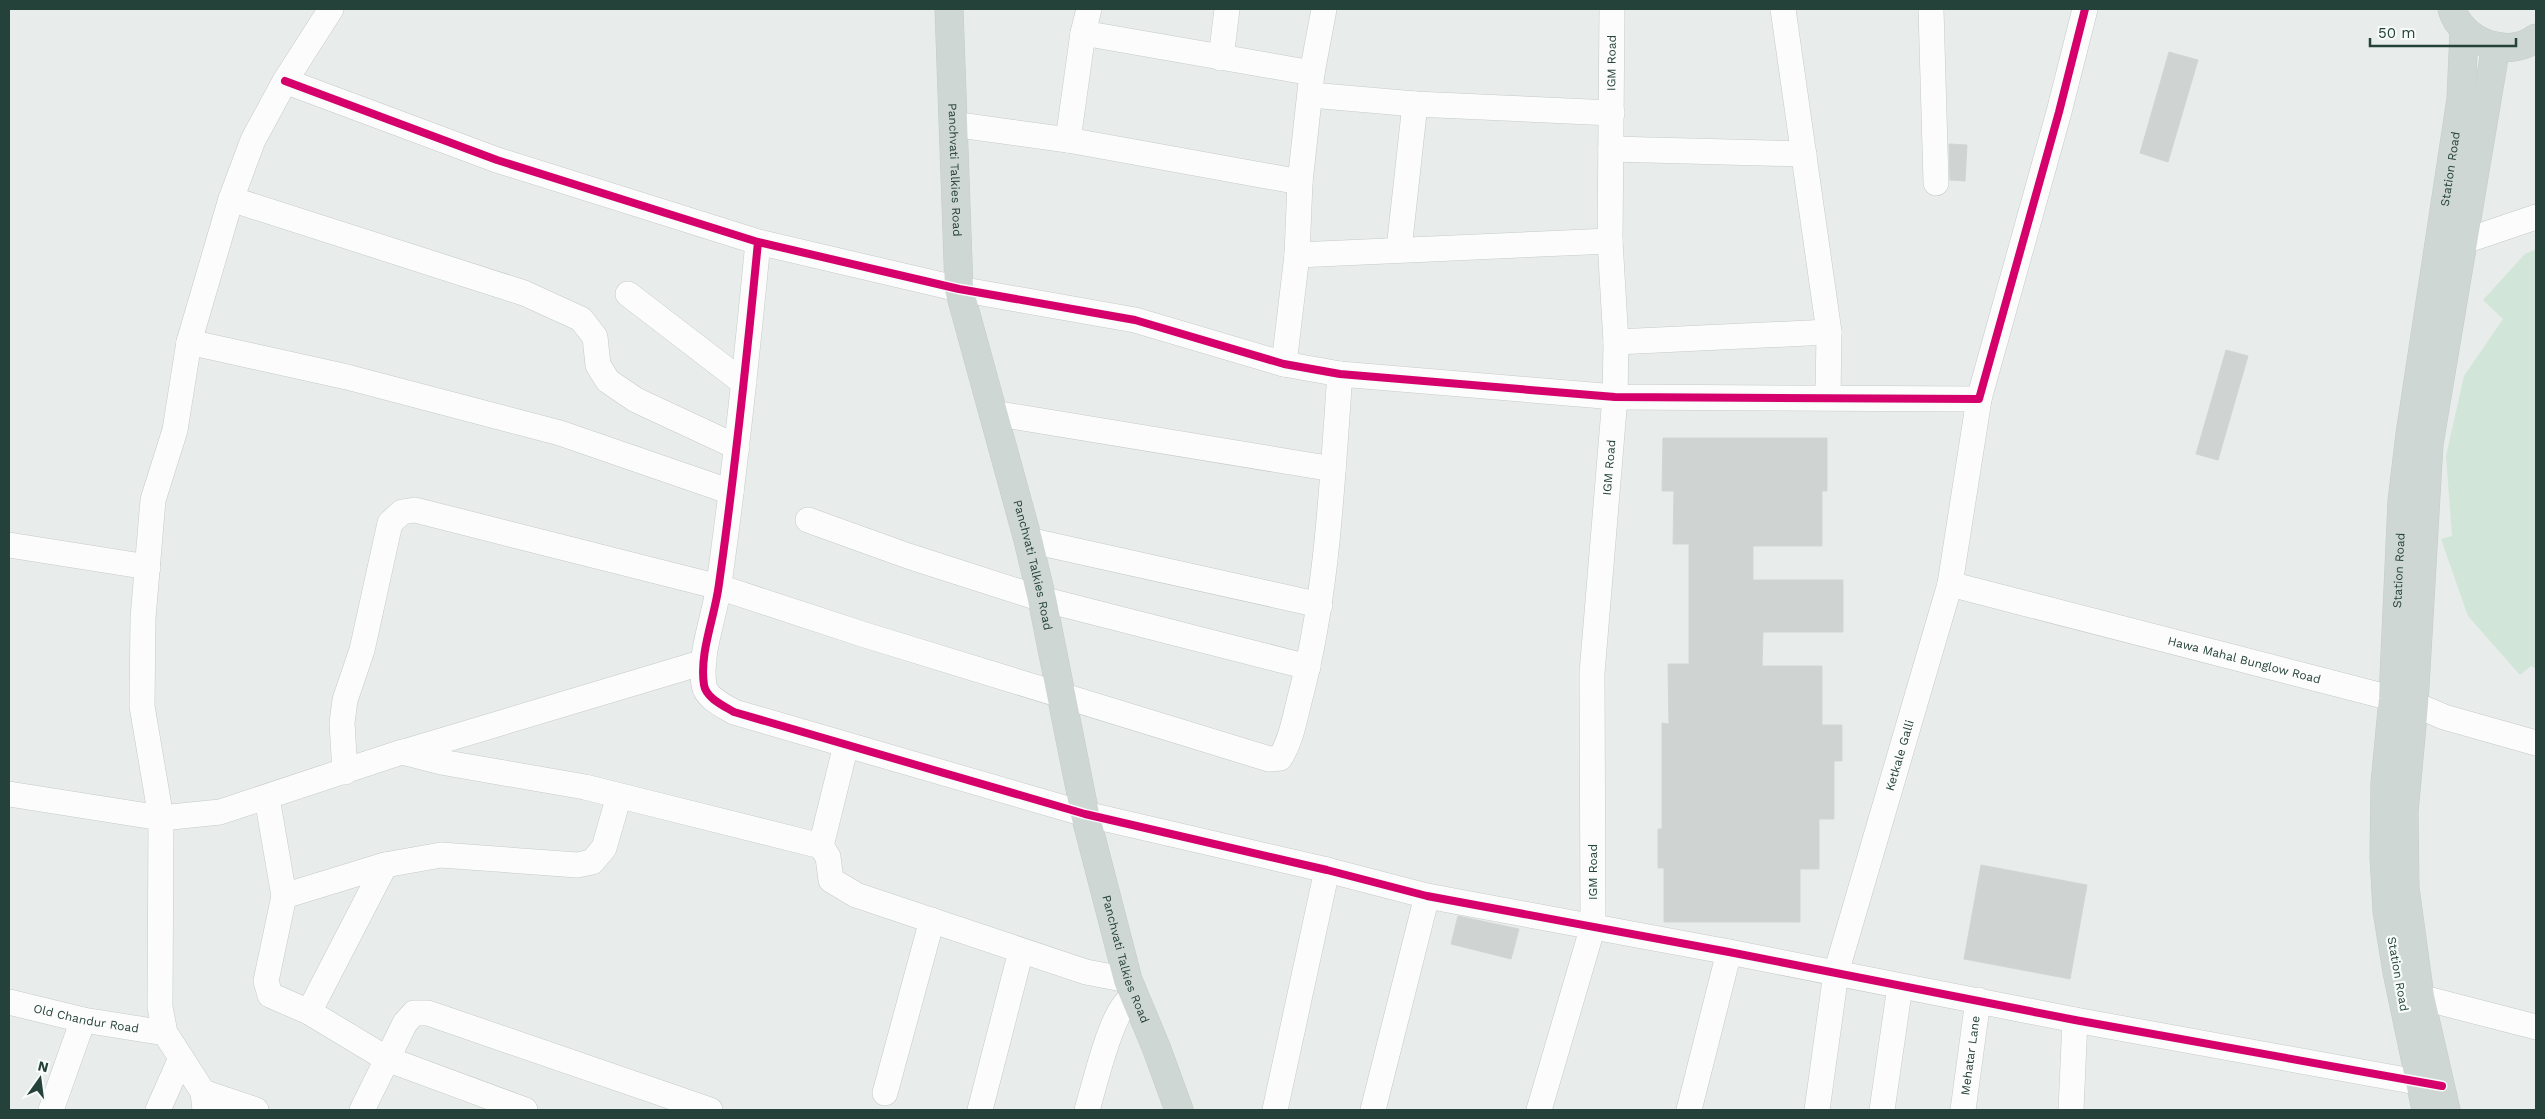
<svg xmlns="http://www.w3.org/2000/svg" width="2545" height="1119" font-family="'Work Sans',sans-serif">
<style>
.green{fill:#d1e6d8}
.building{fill:#cfd4d2;stroke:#d1d6d4}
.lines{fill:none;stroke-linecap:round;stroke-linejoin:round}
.minor-casing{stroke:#c5cac8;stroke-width:26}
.major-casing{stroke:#c3ccc9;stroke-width:29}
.minor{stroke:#fcfcfc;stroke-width:25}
.major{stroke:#cfd7d5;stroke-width:28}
.cycleway-casing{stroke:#f7fbf9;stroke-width:11}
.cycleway{stroke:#d6006c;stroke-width:8}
.labels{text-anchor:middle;stroke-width:4.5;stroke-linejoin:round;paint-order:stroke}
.street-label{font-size:12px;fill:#24423a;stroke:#f7fbf9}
</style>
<rect width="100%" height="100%" fill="#e8edeb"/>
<path class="green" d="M 2536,249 L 2536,669 L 2531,666 L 2520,675 L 2468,616 L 2441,539 L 2452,536 L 2446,456 L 2464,376 L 2503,319 L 2483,300 L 2525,254 Z"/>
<path class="building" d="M 2169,52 L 2198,60 L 2168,162 L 2140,153 Z
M 1949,144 L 1967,145 L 1965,181 L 1950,180 Z
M 2226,350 L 2248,356 L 2218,460 L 2196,454 Z
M 1663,438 L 1827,438 L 1827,491 L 1822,491 L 1822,546 L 1753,546 L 1753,580 L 1843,580 L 1843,632 L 1763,632 L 1762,666 L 1822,666 L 1822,725 L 1842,725 L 1842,761 L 1834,761 L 1834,819 L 1819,819 L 1819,869 L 1800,869 L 1800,922 L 1664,922 L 1664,868 L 1658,868 L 1658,829 L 1662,829 L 1662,723 L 1669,724 L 1668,664 L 1689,664 L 1689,544 L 1673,544 L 1674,491 L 1662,491 Z
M 1981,865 L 2087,885 L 2070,979 L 1964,959 Z
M 1458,916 L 1519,929 L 1511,959 L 1451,944 Z"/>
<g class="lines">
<defs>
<g id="minor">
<path d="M 1089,9 L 1083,33 L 1312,73"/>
<path d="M 1783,9 L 1829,332 L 1828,397"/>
<path d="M 1931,9 L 1936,183"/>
<path d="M 1221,58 L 1227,9"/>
<path d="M 285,81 L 497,160 L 758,242 L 959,289 L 1135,320 L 1284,364 L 1340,374 L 1615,397 L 1979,399 L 2059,112 L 2085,9"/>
<path d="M 1311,95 L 1415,104 L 1612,113"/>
<path d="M 952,124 L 1068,140 L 1300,182"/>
<path d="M 1068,140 L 1083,33"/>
<path d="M 1611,149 L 1804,154"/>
<path d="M 231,199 L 524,293 L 581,319 L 595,337 L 598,365 L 608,381 L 636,400 L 737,447"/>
<path d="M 758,242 C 747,356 735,471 719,584 C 715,617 699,652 704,685 C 706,698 724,706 734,712 L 1085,814 L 1327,870 L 1427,896 L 1729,952 L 2075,1020 L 2439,1086"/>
<path d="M 2462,242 L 2536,217"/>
<path d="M 1399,249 L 1415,104"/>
<path d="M 1297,255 L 1610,241"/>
<path d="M 628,294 L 744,383"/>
<path d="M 189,342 L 347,377 L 560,433 L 731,492"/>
<path d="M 1616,342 L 1829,332"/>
<path d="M 1284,364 L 1297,255 L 1300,182 L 1312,73 L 1324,9"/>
<path d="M 993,413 L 1333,469"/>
<path d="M 808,520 L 908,556 L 1042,599 L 1308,667"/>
<path d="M 1028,540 L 1320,605"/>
<path d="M 9,545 L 148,567"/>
<path id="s1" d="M 1950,584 L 2414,704 L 2444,717 L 2536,743"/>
<path d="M 404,752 L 704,662"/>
<path d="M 345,772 L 342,723 L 345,700 L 362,650 L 390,523 L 402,512 L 415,510 L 719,587 L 862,634 L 1269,759 L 1280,758 C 1292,739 1295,716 1301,694 C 1328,590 1332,481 1340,374"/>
<path d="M 9,794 L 161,818 L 220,812 L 402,752 L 441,762 L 585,787 L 821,846 L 828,857 L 831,880 L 856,895 L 1086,972 L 1128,980"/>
<path d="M 267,798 L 284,896 L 266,981 L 270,995 L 309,1012 L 385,865"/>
<path d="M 821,846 L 846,745"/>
<path d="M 284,896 L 385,865 L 441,855 L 577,865 L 592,862 L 604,848 L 619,796"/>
<path d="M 2420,997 L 2536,1027"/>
<path id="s2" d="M 9,1002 L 83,1020 L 165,1033"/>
<path d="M 309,1012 L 387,1059 L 525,1110"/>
<path d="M 203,1092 L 256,1110"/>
<path d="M 885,1093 L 932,920"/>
<path d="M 51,1110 L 83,1020"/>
<path d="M 158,1110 L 181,1058"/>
<path d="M 205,1110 L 203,1092 L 165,1033 L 160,1007 L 161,818 L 142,706 L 143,618 L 153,500 L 175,430 L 189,342 L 231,199 L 253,140 L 285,81 L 331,9"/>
<path d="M 362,1110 L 405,1023 L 414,1013 L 428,1013 L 710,1110"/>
<path d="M 980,1110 L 1021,951"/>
<path d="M 1087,1110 C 1095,1085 1111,1008 1133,997"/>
<path d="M 1275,1110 L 1327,870"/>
<path d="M 1373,1110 L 1427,896"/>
<path id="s3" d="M 1539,1110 L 1593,926 L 1592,673 L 1615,397 L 1616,342 L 1610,241 L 1612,9"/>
<path d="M 1689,1110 L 1729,952"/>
<path id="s4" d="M 1817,1110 L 1836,973 L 1950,584 L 1979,399"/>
<path d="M 1882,1110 L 1900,986"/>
<path id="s5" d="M 1963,1110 L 1978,1000"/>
<path d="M 2071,1110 L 2075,1020"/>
</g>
<g id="major">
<path id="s6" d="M 949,9 L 959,289 L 1028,540 L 1042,599 L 1085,814 L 1128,980 L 1156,1047 L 1179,1110"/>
<path d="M 2452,9 C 2461,41 2508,60 2536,38"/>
<path id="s7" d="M 2426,1110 L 2397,972 L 2387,911 L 2384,857 L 2385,783 L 2393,699 L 2402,501 L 2410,434 L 2461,99 L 2464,31"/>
<path d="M 2446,1110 L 2420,997 L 2405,888 L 2404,812 L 2414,704 L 2429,444 L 2496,46"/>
</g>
</defs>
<use href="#minor" class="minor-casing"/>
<use href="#major" class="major-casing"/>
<use href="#minor" class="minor"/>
<use href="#major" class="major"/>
<defs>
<path id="cycleway" d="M 285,81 L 497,160 L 758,242 L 959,289 L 1135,320 L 1284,364 L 1340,374 L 1615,397 L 1979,399 L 2059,112 L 2085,9
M 758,242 C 747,356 735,471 719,584 C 715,617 699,652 704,685 C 706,698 724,706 734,712 L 1085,814 L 1327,870 L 1427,896 L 1729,952 L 2075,1020 L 2442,1086"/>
</defs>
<use href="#cycleway" class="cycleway-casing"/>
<use href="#cycleway" class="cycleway"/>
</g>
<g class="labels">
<g class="street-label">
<text dy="4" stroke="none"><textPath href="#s3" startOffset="1056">IGM Road</textPath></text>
<text dy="4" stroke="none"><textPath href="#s7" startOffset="949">Station Road</textPath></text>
<text dy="4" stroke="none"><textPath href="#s6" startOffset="161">Panchvati Talkies Road</textPath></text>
<text dy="4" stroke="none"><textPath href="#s3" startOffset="651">IGM Road</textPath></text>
<text dy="4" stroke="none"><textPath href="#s6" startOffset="566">Panchvati Talkies Road</textPath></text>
<text dy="4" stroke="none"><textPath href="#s7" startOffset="544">Station Road</textPath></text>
<text dy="4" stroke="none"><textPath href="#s1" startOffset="304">Hawa Mahal Bunglow Road</textPath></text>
<text dy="4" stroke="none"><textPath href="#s4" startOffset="365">Ketkale Galli</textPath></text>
<text transform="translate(1593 872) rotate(-90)" y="4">IGM Road</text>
<text dy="4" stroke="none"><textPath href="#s6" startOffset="971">Panchvati Talkies Road</textPath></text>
<text transform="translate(2398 974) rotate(80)" y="4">Station Road</text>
<text dy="4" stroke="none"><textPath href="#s2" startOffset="79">Old Chandur Road</textPath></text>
<text dy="4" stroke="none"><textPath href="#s5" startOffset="55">Mehatar Lane</textPath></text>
</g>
</g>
<rect width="2545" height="1119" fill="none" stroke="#24423a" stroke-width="20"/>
<g transform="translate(40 1079) rotate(14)" stroke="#f7fbf9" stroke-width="4" paint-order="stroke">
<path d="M0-4L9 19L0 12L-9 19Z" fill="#24423a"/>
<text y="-8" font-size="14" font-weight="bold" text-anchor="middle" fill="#24423a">N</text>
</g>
<path d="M2370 38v8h146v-8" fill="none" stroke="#24423a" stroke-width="2.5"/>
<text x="2378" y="38" font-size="15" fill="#24423a" stroke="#f7fbf9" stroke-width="4" paint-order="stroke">50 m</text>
</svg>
